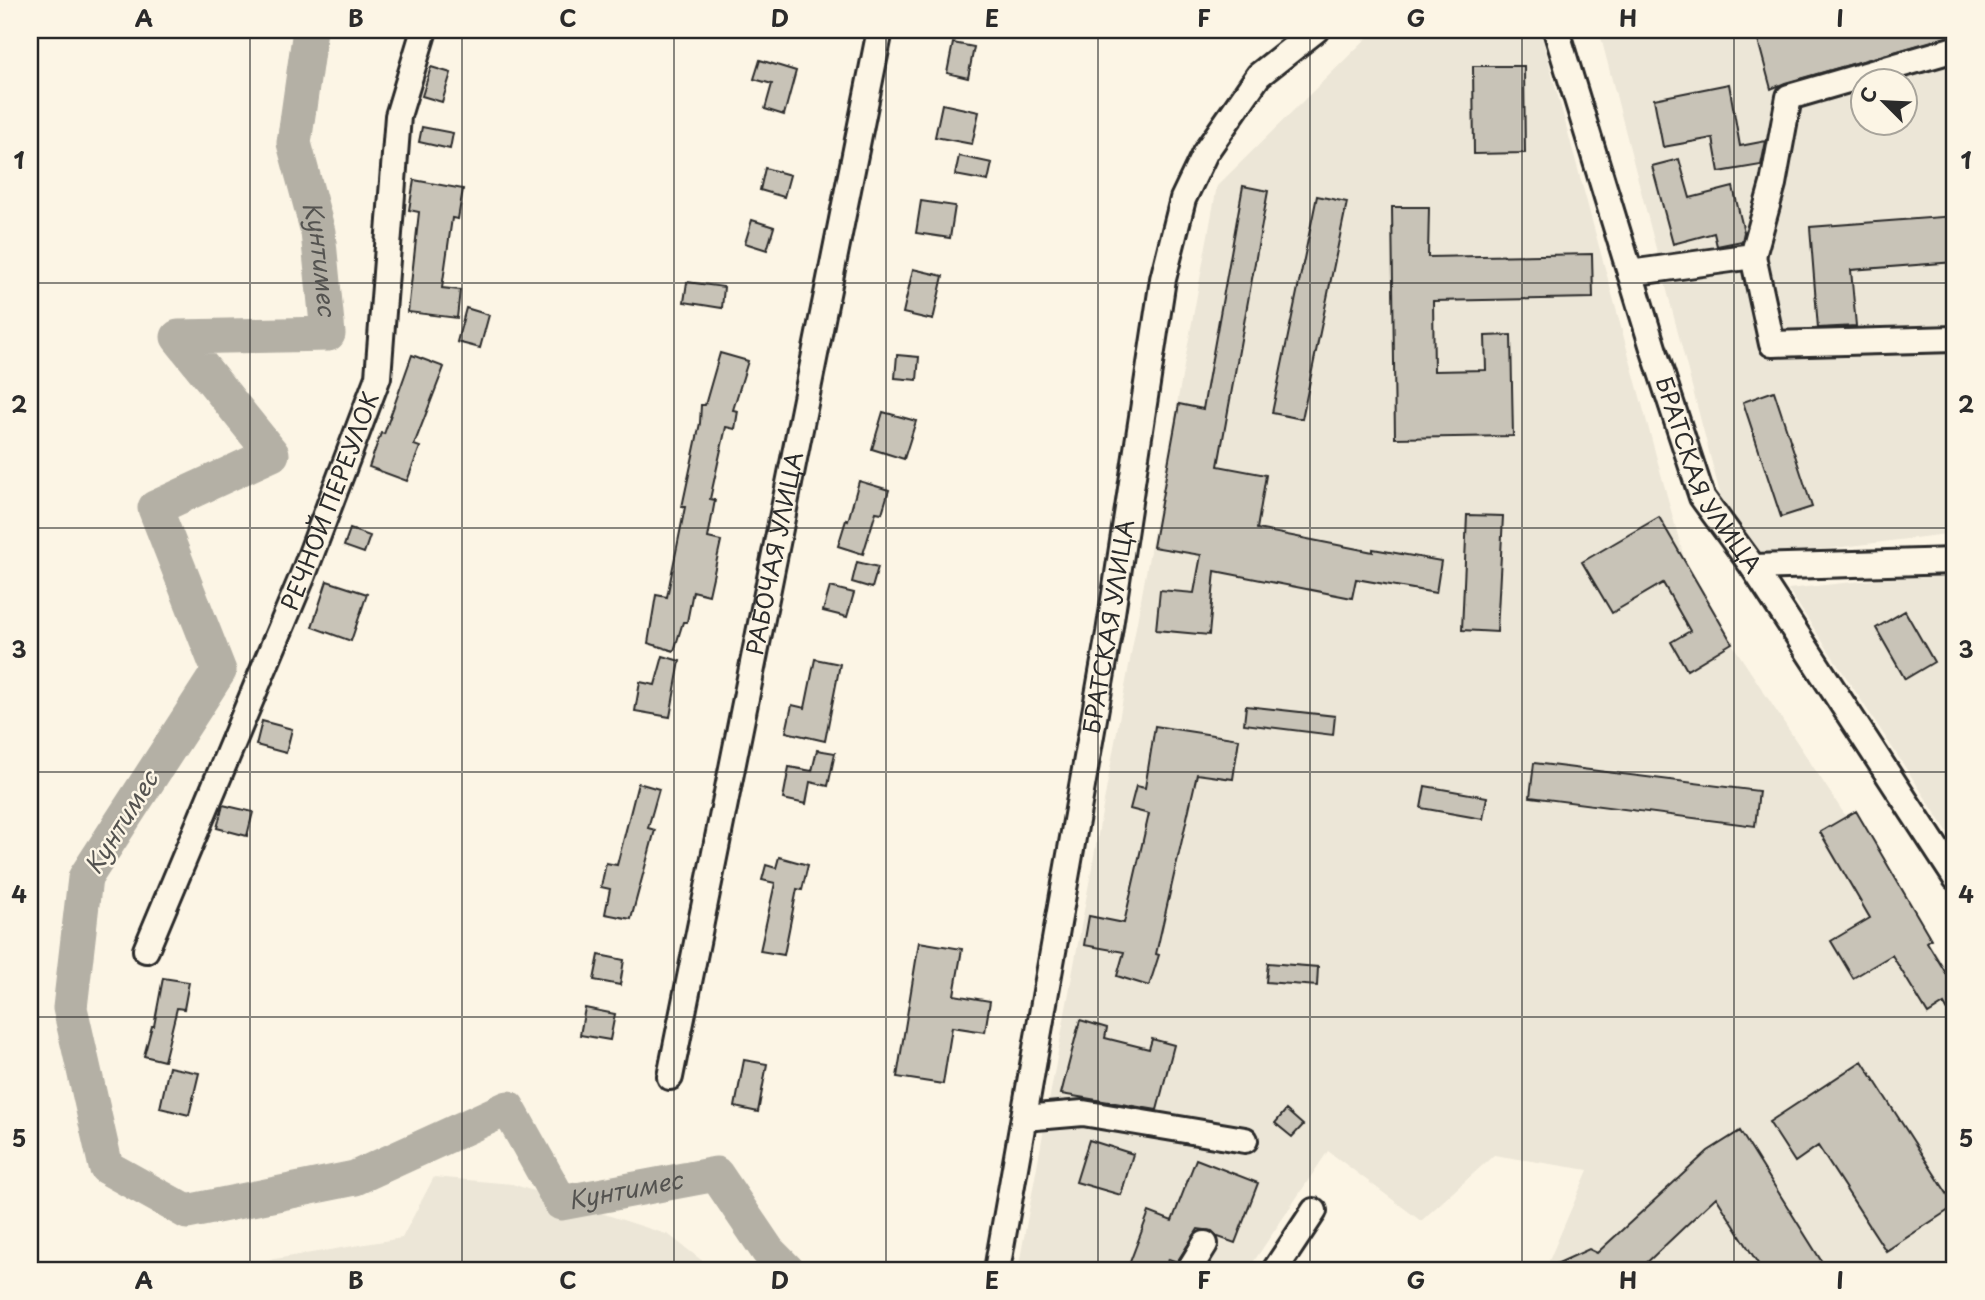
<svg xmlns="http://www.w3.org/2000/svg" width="1985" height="1300" font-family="'Playpen Sans',sans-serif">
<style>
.built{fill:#ece6d7;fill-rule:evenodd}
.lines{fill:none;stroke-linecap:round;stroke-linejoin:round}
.river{stroke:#b4b0a5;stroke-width:35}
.building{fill:#c8c3b7;stroke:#2b2b2b;stroke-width:2}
.minor-casing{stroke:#2b2b2b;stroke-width:30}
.minor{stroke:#fcf5e5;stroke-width:24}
.grid{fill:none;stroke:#2b2b2b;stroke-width:2;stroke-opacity:0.55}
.labels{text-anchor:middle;stroke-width:5;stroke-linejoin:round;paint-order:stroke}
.street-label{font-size:23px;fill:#2b2b2b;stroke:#fcf5e5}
.water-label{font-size:24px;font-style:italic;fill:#545350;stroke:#fcf5e5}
.neatline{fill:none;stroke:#2b2b2b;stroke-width:2.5}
.grid-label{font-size:23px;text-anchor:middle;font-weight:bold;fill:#2b2b2b}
</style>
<rect width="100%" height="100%" fill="#fcf5e5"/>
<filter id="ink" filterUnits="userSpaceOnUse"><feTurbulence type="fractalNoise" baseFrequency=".0143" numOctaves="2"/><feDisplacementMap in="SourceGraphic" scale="14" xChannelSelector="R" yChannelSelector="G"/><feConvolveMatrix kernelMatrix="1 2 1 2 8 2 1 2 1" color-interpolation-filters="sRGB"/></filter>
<g filter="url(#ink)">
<path class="built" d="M 1375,30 L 1540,30 L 1690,580 L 1955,982 L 1955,1270 L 1545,1270 L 1588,1170 L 1494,1155 L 1421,1221 L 1328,1151 L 1248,1270 L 1018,1270 L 1217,186 Z
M 1599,30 L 1955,30 L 1955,533 L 1754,558 L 1725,513 ZM 1862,80 L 1904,80 L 1904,122 L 1862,122 Z
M 1955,571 L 1955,843 L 1788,589 Z
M 434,1177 L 512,1184 L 669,1235 L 714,1270 L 209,1270 L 402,1238 Z"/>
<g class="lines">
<path class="river" id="s1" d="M 310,30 L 294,143 L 318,232 L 328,334 L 178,337 L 272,454 L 155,508 L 219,671 L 85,878 L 70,1008 L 106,1167 L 187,1212 L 355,1178 L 508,1108 L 561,1203 L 716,1174 L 768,1251 L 787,1270"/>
</g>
<path class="building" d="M 1767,30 L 1955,30 L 1955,35 L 1785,83 L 1771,89 L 1756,33 Z
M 953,43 L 974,47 L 968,78 L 947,73 Z
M 760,60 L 796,71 L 784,115 L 765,109 L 772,84 L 754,79 Z
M 1473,66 L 1524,66 L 1525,153 L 1474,154 Z
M 431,67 L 451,73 L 442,102 L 422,96 Z
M 1729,84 L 1740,146 L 1766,141 L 1761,165 L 1719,172 L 1713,138 L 1663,147 L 1654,99 Z
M 942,104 L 979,112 L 972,144 L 935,137 Z
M 422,127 L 453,133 L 450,149 L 419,142 Z
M 959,156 L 992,163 L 988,181 L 955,175 Z
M 1679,159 L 1690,198 L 1733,187 L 1744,232 L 1742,241 L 1717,246 L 1714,233 L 1673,244 L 1652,166 Z
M 765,168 L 790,175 L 784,197 L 760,190 Z
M 414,180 L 463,189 L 458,219 L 452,218 L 442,288 L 460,290 L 457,318 L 408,312 L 419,212 L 409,210 Z
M 1243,186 L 1268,191 L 1218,466 L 1266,475 L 1257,529 L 1373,552 L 1373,549 L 1441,561 L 1436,593 L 1356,579 L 1352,598 L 1215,571 L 1209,635 L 1156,630 L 1160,590 L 1194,593 L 1201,555 L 1153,547 L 1179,404 L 1203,409 Z
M 1317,196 L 1347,202 L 1302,419 L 1272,413 Z
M 921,201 L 955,206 L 950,238 L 916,233 Z
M 1392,207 L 1429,207 L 1428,257 L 1592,254 L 1593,298 L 1433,301 L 1434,371 L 1486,370 L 1485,336 L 1511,335 L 1513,436 L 1395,438 Z
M 1955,216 L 1955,262 L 1851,270 L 1856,326 L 1818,328 L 1810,227 Z
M 752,220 L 774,227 L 767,250 L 745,243 Z
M 913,269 L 943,276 L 933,320 L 903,313 Z
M 687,282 L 724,287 L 722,308 L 684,302 Z
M 466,308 L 489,315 L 480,348 L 457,342 Z
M 720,353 L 748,361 L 733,410 L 738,411 L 735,429 L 726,427 L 710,499 L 715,500 L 708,538 L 721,541 L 709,595 L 693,591 L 687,622 L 683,622 L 674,651 L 648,643 L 656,595 L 667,597 L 685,507 L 682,507 L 700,423 L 701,405 L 705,405 Z
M 412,355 L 444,367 L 414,445 L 420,447 L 407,481 L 369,467 L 381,433 L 384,434 Z
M 897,355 L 919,357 L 917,380 L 895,378 Z
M 1774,391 L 1812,507 L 1781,517 L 1743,402 Z
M 883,412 L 916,421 L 904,459 L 872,449 Z
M 859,481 L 889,490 L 882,513 L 876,512 L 863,554 L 838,546 L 846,520 L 848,521 Z
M 1467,515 L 1503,516 L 1497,632 L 1462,630 Z
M 1659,517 L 1732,643 L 1687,670 L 1671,642 L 1690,631 L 1663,583 L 1612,613 L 1582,562 Z
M 350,529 L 370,536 L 364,553 L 344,546 Z
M 857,562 L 878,567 L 872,588 L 852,582 Z
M 327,581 L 367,594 L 351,641 L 312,627 Z
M 830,587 L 854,593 L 847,617 L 823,611 Z
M 1905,611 L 1934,662 L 1905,679 L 1876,628 Z
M 663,656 L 680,661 L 670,717 L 635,711 L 640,682 L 655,685 Z
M 815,659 L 840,664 L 825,741 L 786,732 L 792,705 L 805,708 Z
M 1246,706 L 1335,716 L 1333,735 L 1244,724 Z
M 262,721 L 292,729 L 286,753 L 256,745 Z
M 1155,726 L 1239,739 L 1233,779 L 1197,774 L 1156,954 L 1159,955 L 1149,986 L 1117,976 L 1124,952 L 1084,945 L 1089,916 L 1124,923 L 1149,814 L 1130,809 L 1136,786 L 1145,788 Z
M 817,750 L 835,753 L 828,786 L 810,782 L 806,804 L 783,799 L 789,767 L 812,771 Z
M 1534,763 L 1759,791 L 1755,826 L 1530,797 Z
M 638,783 L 659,789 L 648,828 L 655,830 L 631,919 L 605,914 L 610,889 L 601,887 L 606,863 L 617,865 Z
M 1425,786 L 1487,797 L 1483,819 L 1421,808 Z
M 223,805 L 253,812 L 247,836 L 217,828 Z
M 1856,811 L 1931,939 L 1927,942 L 1955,988 L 1955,1023 L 1944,1004 L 1928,1014 L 1892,955 L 1853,978 L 1831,941 L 1870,918 L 1820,832 Z
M 779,857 L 808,865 L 802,890 L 797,889 L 784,955 L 760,951 L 775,883 L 762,880 L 766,865 L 776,868 Z
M 919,942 L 962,949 L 954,995 L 990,1001 L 985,1032 L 952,1027 L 943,1084 L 897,1077 Z
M 599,955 L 624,960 L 620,985 L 594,980 Z
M 1268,963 L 1318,967 L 1317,986 L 1266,982 Z
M 163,978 L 189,982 L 184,1009 L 177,1008 L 164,1061 L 144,1056 L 152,1026 L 154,1026 Z
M 585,1008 L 615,1014 L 610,1040 L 580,1035 Z
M 1080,1020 L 1107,1028 L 1105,1038 L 1149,1049 L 1152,1039 L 1174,1045 L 1157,1110 L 1061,1094 Z
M 744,1060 L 767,1064 L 758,1112 L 735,1107 Z
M 1862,1061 L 1955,1206 L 1886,1251 L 1818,1146 L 1795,1162 L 1769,1122 Z
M 169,1067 L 199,1073 L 189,1115 L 160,1108 Z
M 1286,1110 L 1303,1125 L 1292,1137 L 1275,1123 Z
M 1740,1131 L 1827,1270 L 1762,1270 L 1716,1197 L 1639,1270 L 1543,1270 L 1589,1249 L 1597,1253 L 1708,1151 Z
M 1089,1140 L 1133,1154 L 1121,1195 L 1076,1182 Z
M 1196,1159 L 1258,1183 L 1235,1243 L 1218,1237 L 1212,1231 L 1198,1229 L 1177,1262 L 1169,1259 L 1165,1270 L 1127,1270 L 1149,1212 L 1172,1221 Z"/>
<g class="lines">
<defs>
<g id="minor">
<path id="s2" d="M 1556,30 L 1653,348 L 1702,497 L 1753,567 L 1955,877"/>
<path d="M 1753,256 L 1772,344 L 1955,339"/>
<path d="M 1630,273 L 1753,256 L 1773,184 L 1789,97 L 1955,49"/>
<path d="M 1753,567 L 1955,561"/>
<path id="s3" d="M 146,950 L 303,575 L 378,377 L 398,116 L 424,30"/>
<path id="s4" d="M 670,1077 L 880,30"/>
<path d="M 1024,1118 L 1083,1113 L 1245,1140"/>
<path id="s5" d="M 997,1270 L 1109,633 L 1163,279 L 1183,199 L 1205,153 L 1259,75 L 1316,30"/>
<path d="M 1189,1270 L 1205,1244"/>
<path d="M 1275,1270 L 1314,1211"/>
</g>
</defs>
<use href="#minor" class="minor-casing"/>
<use href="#minor" class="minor"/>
</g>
</g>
<path class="grid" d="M 250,30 L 250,1270M 462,30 L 462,1270M 674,30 L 674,1270M 886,30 L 886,1270M 1098,30 L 1098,1270M 1310,30 L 1310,1270M 1522,30 L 1522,1270M 1734,30 L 1734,1270M 30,283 L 1955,283M 30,528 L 1955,528M 30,772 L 1955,772M 30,1017 L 1955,1017"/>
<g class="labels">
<g class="street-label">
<text dy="8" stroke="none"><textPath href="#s2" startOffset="472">БРАТСКАЯ УЛИЦА</textPath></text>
<text dy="8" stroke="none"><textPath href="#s3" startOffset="485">РЕЧНОЙ ПЕРЕУЛОК</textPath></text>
<text dy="8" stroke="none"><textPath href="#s4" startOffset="534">РАБОЧАЯ УЛИЦА</textPath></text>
<text dy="8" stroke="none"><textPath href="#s5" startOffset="653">БРАТСКАЯ УЛИЦА</textPath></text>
</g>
<g class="water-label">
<text dy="8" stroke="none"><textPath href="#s1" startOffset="233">Кунтимес</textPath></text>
<text transform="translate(122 823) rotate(-58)" y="8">Кунтимес</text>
<text dy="8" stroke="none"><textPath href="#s1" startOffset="2060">Кунтимес</textPath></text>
</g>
</g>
<rect width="1985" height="1300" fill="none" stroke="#fcf5e5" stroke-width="77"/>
<g transform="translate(1884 102) rotate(294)"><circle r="33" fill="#fcf5e5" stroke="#a8a49b" stroke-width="2"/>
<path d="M0-5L12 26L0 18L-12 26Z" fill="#2b2b2b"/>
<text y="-10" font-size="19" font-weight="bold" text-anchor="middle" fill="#2b2b2b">С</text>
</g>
<rect x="38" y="38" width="1908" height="1224" class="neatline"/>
<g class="grid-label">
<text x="144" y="27">A</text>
<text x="356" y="27">B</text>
<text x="568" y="27">C</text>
<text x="780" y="27">D</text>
<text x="992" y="27">E</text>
<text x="1204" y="27">F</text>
<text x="1416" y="27">G</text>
<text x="1628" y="27">H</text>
<text x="1840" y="27">I</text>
<text x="19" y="169">1</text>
<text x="1966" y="169">1</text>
<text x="19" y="413">2</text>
<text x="1966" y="413">2</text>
<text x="19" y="658">3</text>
<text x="1966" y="658">3</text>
<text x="19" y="903">4</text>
<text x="1966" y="903">4</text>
<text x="19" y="1147">5</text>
<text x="1966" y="1147">5</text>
<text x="144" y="1289">A</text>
<text x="356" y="1289">B</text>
<text x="568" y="1289">C</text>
<text x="780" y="1289">D</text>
<text x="992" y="1289">E</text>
<text x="1204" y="1289">F</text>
<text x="1416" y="1289">G</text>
<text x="1628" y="1289">H</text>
<text x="1840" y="1289">I</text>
</g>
</svg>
